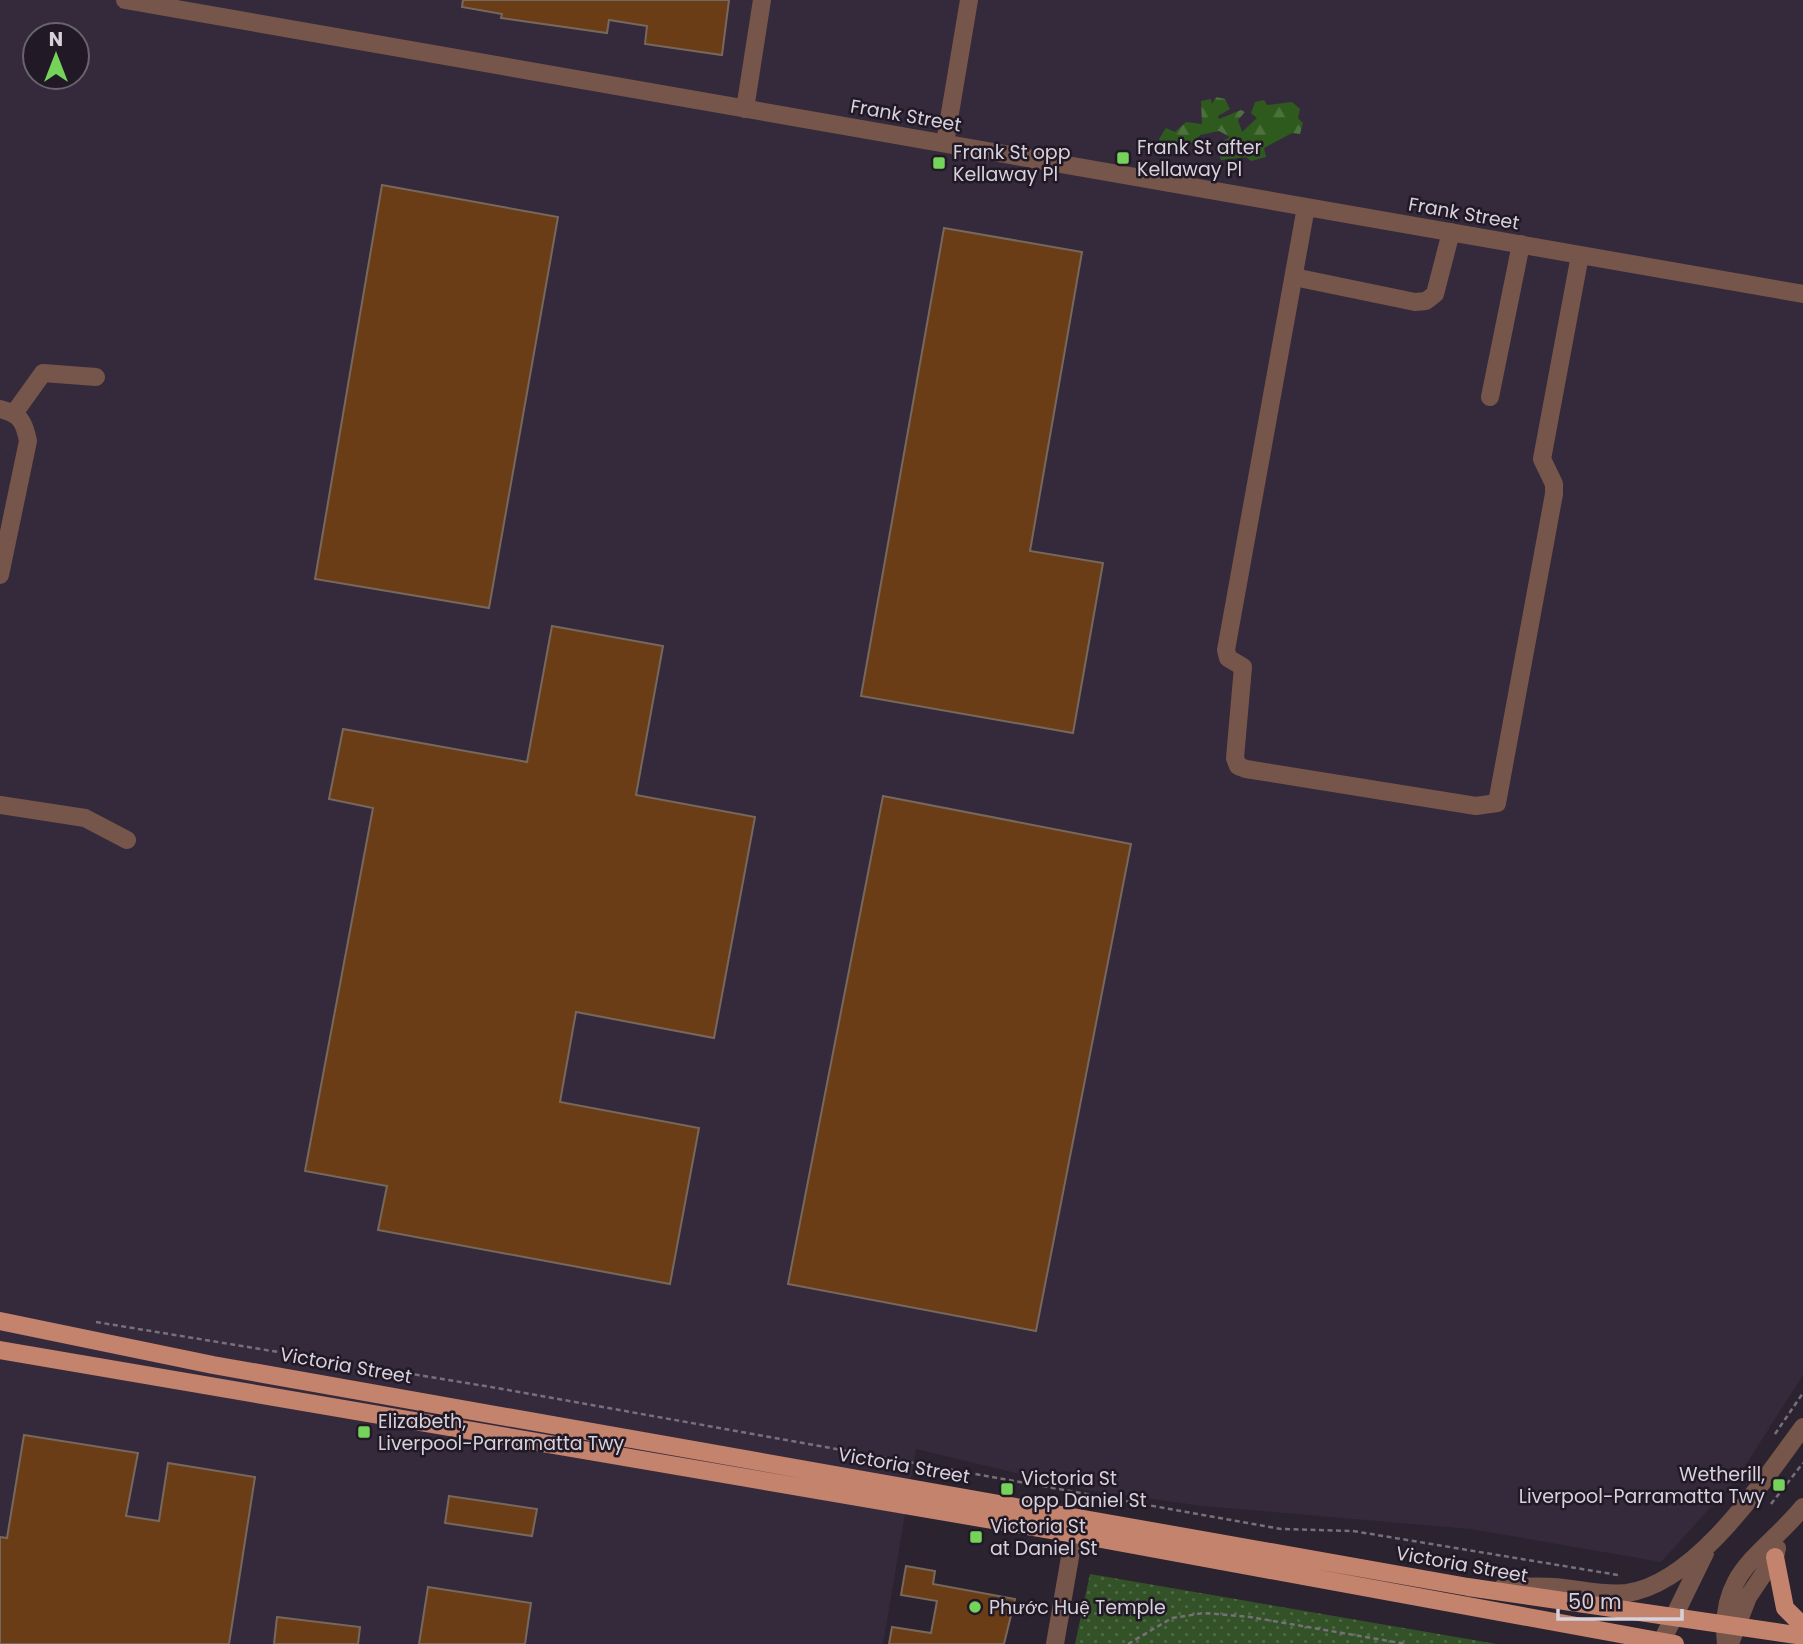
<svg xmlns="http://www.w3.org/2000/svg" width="1803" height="1644" font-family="Poppins,sans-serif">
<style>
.built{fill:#352a3c;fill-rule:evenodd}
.green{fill:url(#green-dots)}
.forest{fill:url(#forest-firs)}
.building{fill:#6b3d17;stroke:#77685d;stroke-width:2}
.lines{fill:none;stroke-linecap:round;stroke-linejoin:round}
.path{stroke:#77707b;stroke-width:2.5;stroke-dasharray:5 3.5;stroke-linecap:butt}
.minor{stroke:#76564b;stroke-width:18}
.major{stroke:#c4836c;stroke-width:18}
.poi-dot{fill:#75d25b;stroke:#211926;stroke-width:2.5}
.labels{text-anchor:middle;stroke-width:5;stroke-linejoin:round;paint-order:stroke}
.street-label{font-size:19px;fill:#d6d1da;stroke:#211926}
.poi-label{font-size:19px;fill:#d6d1da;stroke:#211926;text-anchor:start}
</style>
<defs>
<pattern id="green-dots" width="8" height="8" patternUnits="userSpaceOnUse" patternTransform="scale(1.75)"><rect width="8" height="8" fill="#335227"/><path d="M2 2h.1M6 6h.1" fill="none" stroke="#506a46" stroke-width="1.8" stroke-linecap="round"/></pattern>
<pattern id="forest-firs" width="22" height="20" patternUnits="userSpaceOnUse" patternTransform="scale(1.75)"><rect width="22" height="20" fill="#2f5a1d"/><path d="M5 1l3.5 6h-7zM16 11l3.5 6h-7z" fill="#4c713d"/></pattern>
</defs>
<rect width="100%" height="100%" fill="#2b2330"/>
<path class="built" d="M 0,0 L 1803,0 L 1803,1375 L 1738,1477 L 1661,1562 L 1471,1529 L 1203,1506 L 1087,1490 L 916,1449 L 883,1644 L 0,1644 ZM 35,35 L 77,35 L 77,77 L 35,77 Z"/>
<path class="green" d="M 1090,1574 L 1497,1644 L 1075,1644 Z"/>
<path class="forest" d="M 1216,97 L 1225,99 L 1230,109 L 1218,116 L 1219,119 L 1241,110 L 1245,112 L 1238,120 L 1242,132 L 1257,118 L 1251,113 L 1255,102 L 1264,100 L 1267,105 L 1292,102 L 1300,109 L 1298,118 L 1303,123 L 1300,134 L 1292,133 L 1264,148 L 1266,157 L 1251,161 L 1246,157 L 1221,160 L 1216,145 L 1230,137 L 1219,131 L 1200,135 L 1195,142 L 1160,146 L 1159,139 L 1166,128 L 1175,132 L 1186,122 L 1202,124 L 1201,101 L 1211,99 L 1212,104 Z"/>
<path class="building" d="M 463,0 L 729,0 L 722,55 L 645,44 L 647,26 L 609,20 L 607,33 L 501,18 L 502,14 L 462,7 Z
M 382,185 L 558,217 L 489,608 L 315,579 Z
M 944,228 L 1082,252 L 1030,551 L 1103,563 L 1073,733 L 861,696 Z
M 552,626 L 663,646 L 636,795 L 755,817 L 714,1038 L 576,1012 L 560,1102 L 699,1128 L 670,1284 L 378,1230 L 387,1186 L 305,1171 L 373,808 L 329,799 L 343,729 L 527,762 Z
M 883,796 L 1131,844 L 1036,1331 L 788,1284 Z
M 24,1435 L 138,1453 L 126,1516 L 159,1521 L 168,1463 L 255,1477 L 229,1644 L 0,1644 L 0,1537 L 7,1538 Z
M 449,1496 L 537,1509 L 532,1536 L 445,1523 Z
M 906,1566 L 935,1571 L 933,1584 L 1015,1599 L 1004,1644 L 889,1644 L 892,1627 L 931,1633 L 937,1601 L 901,1595 Z
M 428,1587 L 531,1603 L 525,1644 L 419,1644 Z
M 277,1617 L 360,1627 L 358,1644 L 274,1644 Z"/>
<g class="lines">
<path class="path" d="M 96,1322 L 497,1388 L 1281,1529 L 1353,1531 L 1618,1575
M 1775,1434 L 1803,1393
M 1771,1504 L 1803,1463
M 1128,1644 L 1172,1618 L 1204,1613 L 1250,1617 L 1406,1644"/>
<path class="minor" d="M 125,0 L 1803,294
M 745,109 L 762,0
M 945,143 L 969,0
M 1306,207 L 1226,650 L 1228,658 L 1243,667 L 1235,758 L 1238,766 L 1246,769 L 1476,806 L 1497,803 L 1554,494 L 1554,484 L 1542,459 L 1580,255
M 1294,277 L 1415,302 L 1426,301 L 1435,294 L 1451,232
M 1490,397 L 1521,244
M 0,409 C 20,414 24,421 28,441 L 0,575
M 15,412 L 43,373 L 96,377
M 0,805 L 85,818 L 127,840
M 1503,1587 C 1519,1587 1536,1586 1552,1587 C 1576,1588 1602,1596 1627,1593 C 1697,1583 1763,1481 1803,1427
M 1662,1641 L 1705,1553
M 1731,1641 L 1748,1597 L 1775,1557 L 1777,1548
M 1055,1644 L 1074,1534
M 1726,1644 C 1718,1570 1763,1556 1803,1507"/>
<path class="major" d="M 0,1321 L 213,1365 L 1468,1587 L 1803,1636
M 0,1350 L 1074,1534 L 1675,1644
M 1775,1557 L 1785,1608 L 1803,1626"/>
</g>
<g class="poi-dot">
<rect x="1116" y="151" width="14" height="14" rx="3.5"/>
<rect x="932" y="156" width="14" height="14" rx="3.5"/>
<rect x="357" y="1425" width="14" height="14" rx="3.5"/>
<rect x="1772" y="1478" width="14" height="14" rx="3.5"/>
<rect x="1000" y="1482" width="14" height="14" rx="3.5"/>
<rect x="969" y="1530" width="14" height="14" rx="3.5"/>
<circle cx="975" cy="1607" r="7"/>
</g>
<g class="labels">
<g class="street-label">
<text transform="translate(906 115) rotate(10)" y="7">Frank Street</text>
<text transform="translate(1464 213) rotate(10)" y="7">Frank Street</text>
<text transform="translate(346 1365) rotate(10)" y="7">Victoria Street</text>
<text transform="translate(904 1465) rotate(10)" y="7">Victoria Street</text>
<text transform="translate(1462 1564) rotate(10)" y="7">Victoria Street</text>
</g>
<g class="poi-label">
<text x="1137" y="154">Frank St after<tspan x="1137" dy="22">Kellaway Pl</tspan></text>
<text x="953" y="159">Frank St opp<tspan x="953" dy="22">Kellaway Pl</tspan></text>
<text x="378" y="1428">Elizabeth,<tspan x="378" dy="22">Liverpool-Parramatta Twy</tspan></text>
<text x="1765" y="1481" text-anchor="end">Wetherill,<tspan x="1765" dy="22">Liverpool-Parramatta Twy</tspan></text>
<text x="1021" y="1485">Victoria St<tspan x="1021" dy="22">opp Daniel St</tspan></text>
<text x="990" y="1533">Victoria St<tspan x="990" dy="22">at Daniel St</tspan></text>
<text x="989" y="1614">Phước Huệ Temple</text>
</g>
</g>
<g transform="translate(56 56)"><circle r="33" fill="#211926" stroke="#69636e" stroke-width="2"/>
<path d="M0-5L12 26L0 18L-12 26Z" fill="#75d25b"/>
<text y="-10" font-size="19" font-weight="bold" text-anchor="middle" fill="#d6d1da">N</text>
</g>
<path d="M1558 1609v10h124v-10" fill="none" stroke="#d6d1da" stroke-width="3.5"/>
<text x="1568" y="1609" font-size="21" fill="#d6d1da" stroke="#211926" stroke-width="5" paint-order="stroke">50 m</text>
</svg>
